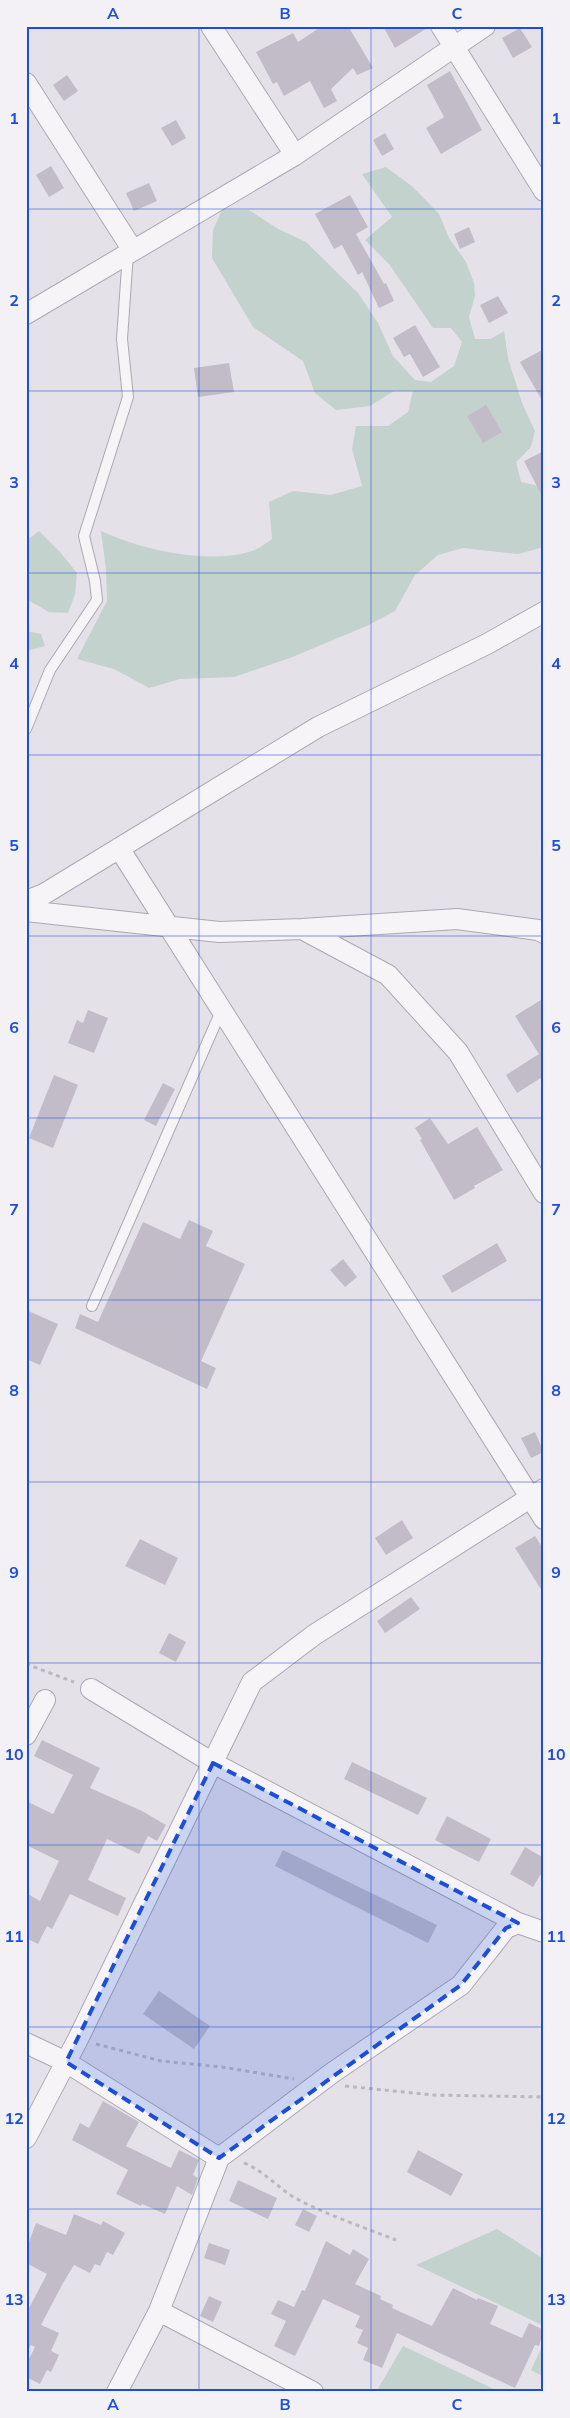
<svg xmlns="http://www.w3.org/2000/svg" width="570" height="2418" font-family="Mulish,sans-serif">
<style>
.green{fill:#c3d2cd}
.building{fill:#c2bcc8}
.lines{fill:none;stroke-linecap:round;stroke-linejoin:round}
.service-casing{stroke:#ada7b3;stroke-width:12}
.minor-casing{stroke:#ada7b3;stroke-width:22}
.path{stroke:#bcb8c0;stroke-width:3;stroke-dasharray:4 4;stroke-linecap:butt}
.service{stroke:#f6f4f7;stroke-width:10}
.minor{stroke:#f6f4f7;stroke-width:20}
.marked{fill:#1d4ed8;fill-opacity:0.2;stroke:#1d4ed8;stroke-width:4;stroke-dasharray:10 6;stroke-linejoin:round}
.grid{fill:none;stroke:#1d4ed8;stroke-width:1;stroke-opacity:0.55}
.neatline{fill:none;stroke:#1d4ed8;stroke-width:2}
.grid-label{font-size:16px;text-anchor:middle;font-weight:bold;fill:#1d4ed8}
</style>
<rect width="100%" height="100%" fill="#e5e1e9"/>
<path class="green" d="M 386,167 L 413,187 L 439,214 L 449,238 L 466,262 L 474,283 L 475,296 L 469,317 L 475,339 L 491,339 L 504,331 L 508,358 L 522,403 L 535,431 L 531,447 L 516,462 L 521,482 L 539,486 L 544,483 L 544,547 L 518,554 L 463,548 L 438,555 L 415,575 L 395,611 L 369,625 L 290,658 L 234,677 L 180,679 L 149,688 L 114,669 L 77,659 L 107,601 L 106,570 L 101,531 C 142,550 208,565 252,551 C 259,549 266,543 272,539 L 269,502 L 293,491 L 331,495 L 362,486 L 352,449 L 356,426 L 388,426 L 408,412 L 413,391 L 394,391 L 370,406 L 336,410 L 315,393 L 303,361 L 253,327 L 212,258 L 213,230 L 222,210 L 249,210 L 278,229 L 306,242 L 358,293 L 378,323 L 393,356 L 415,380 L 431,382 L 454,366 L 462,342 L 451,328 L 433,328 L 389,264 L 365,240 L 392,217 L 362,174 Z
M 39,531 L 60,552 L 77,573 L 75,594 L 68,613 L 49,612 L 26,599 L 26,541 Z
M 26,631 L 41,634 L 45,646 L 26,651 Z
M 497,2229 L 544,2259 L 544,2326 L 416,2265 Z
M 544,2342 L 544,2377 L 531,2370 Z
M 403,2346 L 500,2392 L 376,2392 Z"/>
<path class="building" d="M 322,26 L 348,26 L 373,68 L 357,75 L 353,68 L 331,89 L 337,101 L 324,108 L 310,81 L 284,96 L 277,82 L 273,84 L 256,52 L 293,33 L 298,42 Z
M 383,26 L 429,26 L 429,27 L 395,48 Z
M 520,28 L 532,47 L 513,58 L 502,38 Z
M 450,71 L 482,130 L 441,154 L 426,128 L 444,117 L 427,85 Z
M 67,75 L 78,91 L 64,101 L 53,85 Z
M 176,120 L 186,138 L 172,146 L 161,128 Z
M 385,133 L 394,149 L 382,156 L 373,140 Z
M 51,166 L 64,188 L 49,197 L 36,175 Z
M 149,183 L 157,201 L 134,211 L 126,193 Z
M 350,195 L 368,227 L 356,234 L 384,284 L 386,283 L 394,301 L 379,308 L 362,272 L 358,275 L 342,245 L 334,249 L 315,214 Z
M 469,227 L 475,242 L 460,249 L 454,234 Z
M 498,296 L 508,313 L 489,323 L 480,305 Z
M 415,325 L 440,367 L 423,377 L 410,354 L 404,357 L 393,338 Z
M 544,349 L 544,404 L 520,362 Z
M 229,363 L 234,392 L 198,397 L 194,368 Z
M 486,405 L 502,432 L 483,443 L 467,416 Z
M 544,451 L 544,500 L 524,461 Z
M 544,998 L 544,1076 L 517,1093 L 506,1075 L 539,1054 L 515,1016 Z
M 88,1010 L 108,1018 L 94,1053 L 68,1043 L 77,1020 L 83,1023 Z
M 54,1075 L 78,1085 L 53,1148 L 29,1138 Z
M 163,1083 L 175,1089 L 156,1126 L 144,1120 Z
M 430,1118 L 448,1144 L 477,1127 L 503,1170 L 474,1186 L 475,1188 L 454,1200 L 420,1140 L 422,1139 L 415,1128 Z
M 189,1220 L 213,1231 L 206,1246 L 245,1264 L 201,1361 L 216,1368 L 207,1389 L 75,1328 L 80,1314 L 98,1322 L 143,1222 L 180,1239 Z
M 497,1243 L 507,1261 L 452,1293 L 442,1276 Z
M 343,1259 L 357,1277 L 345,1287 L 330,1270 Z
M 26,1310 L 58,1324 L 40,1365 L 26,1359 Z
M 535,1432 L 544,1452 L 531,1458 L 521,1438 Z
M 402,1520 L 413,1538 L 386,1555 L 375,1538 Z
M 535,1536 L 544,1550 L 544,1594 L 515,1548 Z
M 140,1539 L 178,1558 L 165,1585 L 125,1566 Z
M 411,1597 L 420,1609 L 385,1633 L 377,1621 Z
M 169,1633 L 186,1642 L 176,1662 L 159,1653 Z
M 42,1740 L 100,1768 L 90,1788 L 142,1811 L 166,1825 L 157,1841 L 148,1836 L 139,1854 L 107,1839 L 88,1880 L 126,1898 L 118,1916 L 70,1894 L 52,1929 L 47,1926 L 38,1944 L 26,1938 L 26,1893 L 40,1901 L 59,1861 L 26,1845 L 26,1801 L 53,1814 L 73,1775 L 34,1756 Z
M 352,1762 L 427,1798 L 418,1815 L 344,1779 Z
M 447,1816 L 491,1839 L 479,1862 L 435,1840 Z
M 525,1847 L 544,1858 L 544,1869 L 533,1887 L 510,1874 Z
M 283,1850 L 437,1925 L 428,1943 L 275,1866 Z
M 159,1991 L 210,2026 L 194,2049 L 143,2014 Z
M 103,2101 L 139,2122 L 126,2146 L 171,2168 L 179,2150 L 199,2160 L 193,2175 L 198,2178 L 192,2195 L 177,2186 L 165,2214 L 142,2204 L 141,2206 L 116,2194 L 128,2170 L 72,2140 L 80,2123 L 89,2128 Z
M 418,2150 L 463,2174 L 451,2196 L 407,2172 Z
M 238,2180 L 277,2198 L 268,2219 L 229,2201 Z
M 303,2209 L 317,2216 L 309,2232 L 295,2225 Z
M 74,2214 L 101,2225 L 103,2221 L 125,2233 L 113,2255 L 107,2252 L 100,2266 L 95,2264 L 90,2273 L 74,2265 L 63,2283 L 41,2325 L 59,2333 L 51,2351 L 59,2355 L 51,2372 L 47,2370 L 40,2384 L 26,2377 L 26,2365 L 35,2347 L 31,2345 L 26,2354 L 26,2314 L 47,2274 L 26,2263 L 26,2250 L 36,2223 L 66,2235 Z
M 326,2241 L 350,2255 L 353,2249 L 369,2259 L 355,2284 L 381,2296 L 380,2299 L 393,2305 L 392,2308 L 432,2326 L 453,2288 L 477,2300 L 478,2298 L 498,2306 L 490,2324 L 522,2338 L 529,2323 L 544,2330 L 539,2346 L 535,2345 L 515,2388 L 397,2333 L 382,2368 L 363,2360 L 368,2348 L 357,2343 L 363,2330 L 355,2327 L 360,2316 L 323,2299 L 295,2356 L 274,2346 L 286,2321 L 271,2314 L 278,2300 L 294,2307 L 302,2290 L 305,2291 Z
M 209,2243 L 230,2250 L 225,2265 L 204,2258 Z
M 209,2296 L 222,2302 L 213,2322 L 200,2316 Z"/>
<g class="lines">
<defs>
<path id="service" d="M 26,729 L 50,670 L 97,600 L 95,581 L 84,536 L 128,397 L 122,339 L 128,253
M 92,1306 L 221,1011"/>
<path id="minor" d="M 211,26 L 295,155
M 441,26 L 544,191
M 26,83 L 132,249
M 26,314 L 295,155 L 485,26
M 119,848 L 544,1519
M 26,901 L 44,894 L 318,727 L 487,644 L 544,612
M 26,911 L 219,932 L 302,929 L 457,919 L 538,930 L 544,933
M 302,929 L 388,975 L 458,1052 L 544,1193
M 91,1689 L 213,1763 L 518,1923
M 26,1735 L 45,1700
M 26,2043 L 66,2062 L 219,2158
M 26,2138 L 78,2039 L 252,1682 L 314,1635 L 544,1489
M 159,2311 L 313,2392
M 117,2392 L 159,2311 L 219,2158 L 332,2073 L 461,1985 L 506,1928 L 518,1923 L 544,1932"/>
</defs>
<use href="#service" class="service-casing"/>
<use href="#minor" class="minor-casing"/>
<path class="path" d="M 26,1664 L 74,1682
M 96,2044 L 161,2061 L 222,2067 L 294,2079
M 345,2086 L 433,2095 L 544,2097
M 244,2163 C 264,2171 277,2187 295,2198 C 327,2215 363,2227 396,2240"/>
<use href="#service" class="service"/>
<use href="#minor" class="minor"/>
</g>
<path class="marked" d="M 213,1763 L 518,1923 L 506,1928 L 461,1985 L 219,2158 L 66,2062 Z"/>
<path class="grid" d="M 199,26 L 199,2392M 371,26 L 371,2392M 26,209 L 544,209M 26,391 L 544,391M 26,573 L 544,573M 26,755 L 544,755M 26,936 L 544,936M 26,1118 L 544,1118M 26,1300 L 544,1300M 26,1482 L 544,1482M 26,1663 L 544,1663M 26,1845 L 544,1845M 26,2027 L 544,2027M 26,2209 L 544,2209"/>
<rect width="570" height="2418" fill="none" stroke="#f3f1f6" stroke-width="55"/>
<rect x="28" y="28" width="514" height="2362" class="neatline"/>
<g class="grid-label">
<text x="113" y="19">A</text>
<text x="285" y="19">B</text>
<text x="457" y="19">C</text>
<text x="14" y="124">1</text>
<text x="556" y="124">1</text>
<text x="14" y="306">2</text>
<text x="556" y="306">2</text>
<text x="14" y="488">3</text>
<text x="556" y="488">3</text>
<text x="14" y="669">4</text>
<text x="556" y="669">4</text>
<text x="14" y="851">5</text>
<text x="556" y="851">5</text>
<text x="14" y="1033">6</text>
<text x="556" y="1033">6</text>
<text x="14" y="1215">7</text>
<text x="556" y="1215">7</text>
<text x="14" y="1396">8</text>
<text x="556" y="1396">8</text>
<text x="14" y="1578">9</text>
<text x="556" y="1578">9</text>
<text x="14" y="1760">10</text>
<text x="556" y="1760">10</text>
<text x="14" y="1942">11</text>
<text x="556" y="1942">11</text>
<text x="14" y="2124">12</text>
<text x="556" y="2124">12</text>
<text x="14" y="2305">13</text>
<text x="556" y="2305">13</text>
<text x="113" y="2410">A</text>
<text x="285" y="2410">B</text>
<text x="457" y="2410">C</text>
</g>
</svg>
